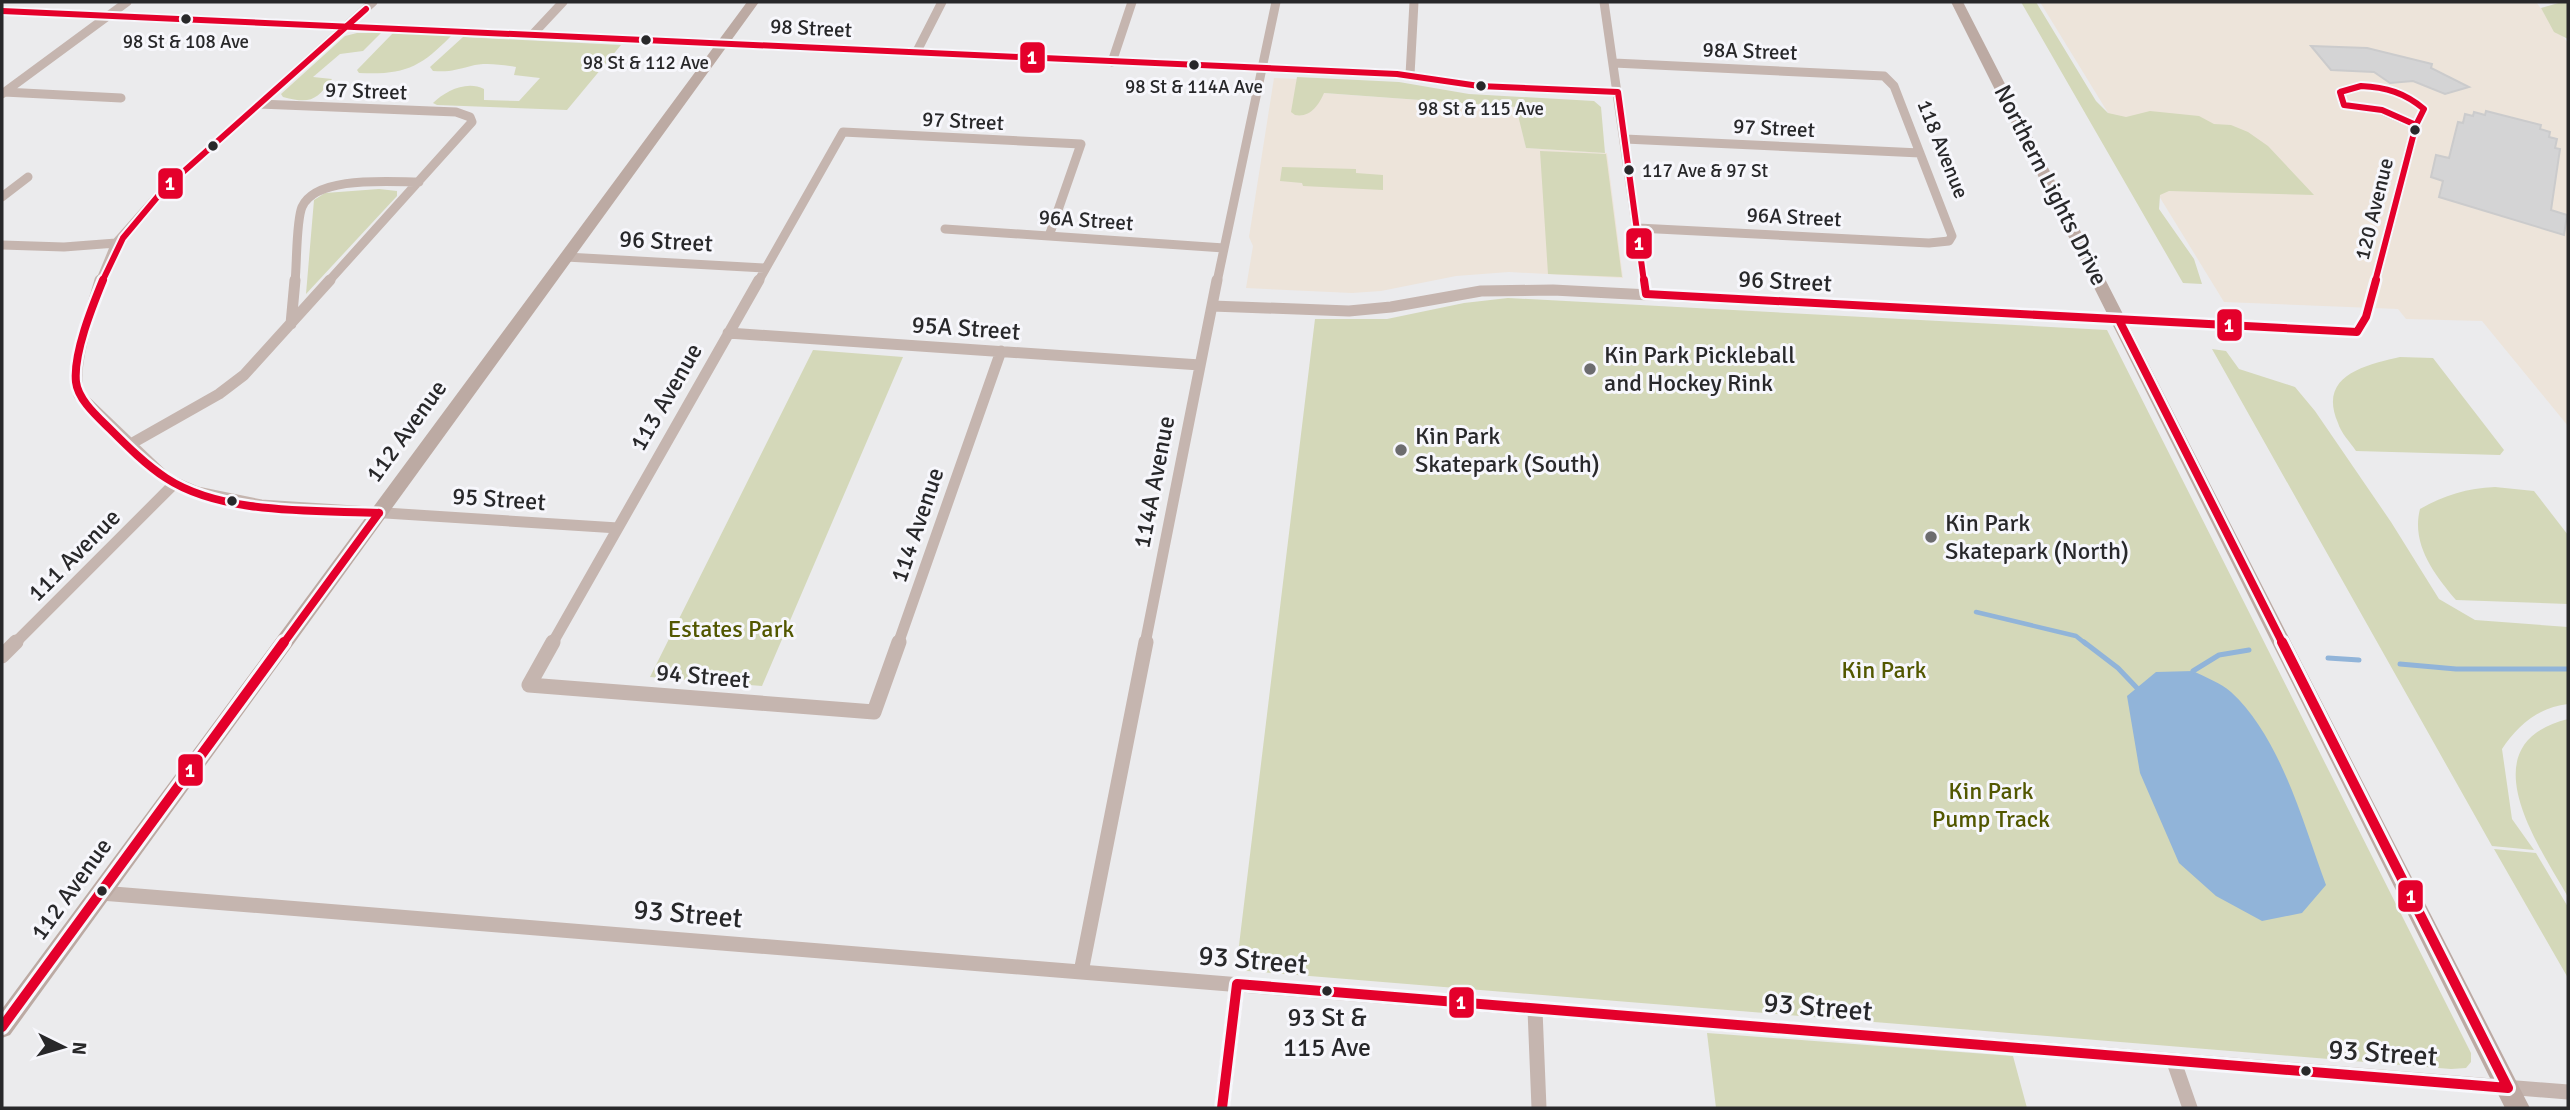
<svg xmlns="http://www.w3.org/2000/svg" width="2570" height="1110" font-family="Signika,sans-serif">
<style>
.education{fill:#ede4da}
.green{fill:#d4d8b9}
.water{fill:#91b4d9}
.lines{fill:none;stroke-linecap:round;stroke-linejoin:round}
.stream-far1{stroke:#91b4d9;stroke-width:4.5}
.stream{stroke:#91b4d9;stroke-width:5}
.building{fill:#d4d4d5;stroke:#cbcbcc;stroke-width:2}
.street-far2{stroke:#c5b5af;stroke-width:9}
.street-far1{stroke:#c5b5af;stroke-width:11}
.street{stroke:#c5b5af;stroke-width:15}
.secondary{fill:#bcaaa3;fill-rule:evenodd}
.bus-1-far2-casing{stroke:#f7f7fc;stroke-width:10}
.bus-1-far1-casing{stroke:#f7f7fc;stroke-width:13}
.bus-1-casing{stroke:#f7f7fc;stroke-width:16}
.bus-1-far2{stroke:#e4002b;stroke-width:6}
.bus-1-far1{stroke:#e4002b;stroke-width:8}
.bus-1{stroke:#e4002b;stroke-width:10}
.bus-dot{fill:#28282a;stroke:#f7f7fc;stroke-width:2.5}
.poi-dot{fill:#6c6c6e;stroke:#f7f7fc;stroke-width:2.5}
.labels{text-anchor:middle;stroke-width:6;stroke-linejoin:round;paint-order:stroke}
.far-bus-label{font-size:19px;fill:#28282a;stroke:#f7f7fc}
.far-street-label{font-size:21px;fill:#28282a;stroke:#f7f7fc}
.street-label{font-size:24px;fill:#28282a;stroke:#f7f7fc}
.poi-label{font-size:24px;fill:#28282a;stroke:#f7f7fc;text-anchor:start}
.park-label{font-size:24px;fill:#525700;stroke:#f7f7fc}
.near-bus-label{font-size:26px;fill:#28282a;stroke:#f7f7fc}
.near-street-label{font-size:28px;fill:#28282a;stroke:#f7f7fc}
.line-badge{stroke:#f7f7fc;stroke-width:2.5}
.badge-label{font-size:19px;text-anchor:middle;font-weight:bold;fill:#fff}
</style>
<rect width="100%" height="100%" fill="#ebebed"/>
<path class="education" d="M 2040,2 L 2536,2 L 2568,43 L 2568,426 L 2482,321 L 2406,319 L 2398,309 L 2224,302 Z
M 1274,78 L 1297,79 L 1295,91 L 1517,107 L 1526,148 L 1607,153 L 1623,278 L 1509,272 L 1456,276 L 1381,291 L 1352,293 L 1246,288 L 1253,246 L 1249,237 Z"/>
<path class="green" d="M 2021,2 L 2036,2 L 2096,101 L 2108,113 L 2126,117 L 2150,111 L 2199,116 L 2214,124 L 2231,125 L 2248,132 L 2268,146 L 2314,195 L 2169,191 L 2160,195 L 2159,209 L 2194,259 L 2202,284 L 2183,283 Z
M 2562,2 L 2568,2 L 2568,39 L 2554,32 L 2541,8 Z
M 357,33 L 381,33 L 363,51 L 340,54 L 313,77 L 332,79 C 316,101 310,104 283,97 L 281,94 L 345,36 Z
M 393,33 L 451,36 C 420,68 404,75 359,73 L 357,70 Z
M 463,37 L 621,45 L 567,110 L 437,105 L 433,103 C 445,91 467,80 484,89 L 484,100 L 519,101 L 540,78 L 514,75 L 516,67 C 503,65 485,62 471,66 C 455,70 451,72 433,71 L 430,67 Z
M 1297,77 L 1399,82 L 1469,94 L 1594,101 L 1601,107 L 1605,153 L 1526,148 L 1516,107 L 1324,93 C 1319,105 1310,118 1295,115 L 1291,112 Z
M 1540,151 L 1606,154 L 1622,277 L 1548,274 Z
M 1282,167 L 1356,169 L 1356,173 L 1383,175 L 1383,190 L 1303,186 L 1302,183 L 1280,181 Z
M 379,189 L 397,191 L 397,196 L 306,294 L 314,200 L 325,193 Z
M 1508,298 L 2107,330 L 2471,1053 L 2471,1062 L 2466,1068 L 2451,1069 L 1236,970 L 1315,319 L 1387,319 L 1464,303 Z
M 2212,349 L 2226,351 L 2239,369 L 2295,387 L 2315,411 L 2391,522 L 2439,599 L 2475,620 L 2568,627 L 2568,704 C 2539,707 2517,726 2502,749 L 2512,819 L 2534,850 L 2492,846 Z
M 813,350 L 903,357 L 762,686 L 650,677 Z
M 2400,357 L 2433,358 L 2504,450 L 2500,455 L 2356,451 C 2350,442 2341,433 2338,423 C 2317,375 2366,365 2400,357 Z
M 2495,487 L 2534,491 L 2568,535 L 2568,604 L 2456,600 C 2434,574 2411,544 2420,509 C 2445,495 2467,488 2495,487 Z
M 2568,719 L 2568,897 C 2538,844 2467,744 2568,719 Z
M 2494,849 L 2536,853 L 2568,907 L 2568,978 Z
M 1707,1033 L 2013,1056 L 2027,1108 L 1716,1108 Z"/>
<path class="water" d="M 2193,671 C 2205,677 2221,683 2231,692 C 2281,738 2303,823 2326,885 L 2302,913 L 2262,921 L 2216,896 L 2179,863 L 2140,773 L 2127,696 L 2156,672 Z"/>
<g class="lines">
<path class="stream-far1" d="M 1976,612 L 2076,636 L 2086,644"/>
<path class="stream" d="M 2084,642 L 2118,668 L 2137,688
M 2328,658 L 2359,660
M 2400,664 L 2456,669 L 2568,669
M 2193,671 L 2219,655 L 2249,650"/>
</g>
<path class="building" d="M 2311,46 L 2367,48 L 2432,64 L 2431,68 L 2469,87 L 2445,94 L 2413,81 L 2390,83 L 2374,72 L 2331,70 Z
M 2486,111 L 2541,125 L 2540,129 L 2550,132 L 2549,137 L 2557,139 L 2555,148 L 2560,149 L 2551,210 L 2567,215 L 2564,235 L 2439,197 L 2443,181 L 2431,177 L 2436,155 L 2449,158 L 2458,122 L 2463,123 L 2465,114 L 2473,116 L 2474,112 L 2485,115 Z"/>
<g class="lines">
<path class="street-far2" d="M 1604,2 L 1644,282
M 2,11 L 1397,74 L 1479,86 L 1618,92
M 533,34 L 563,2
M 917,51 L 942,2
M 1112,62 L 1132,2
M 1614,63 L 1884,76 L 1894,86 L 1952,236 L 1949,241 L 1929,243 L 1638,228
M 1410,75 L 1414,2
M 4,92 L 121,98
M 2,94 L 127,2
M 259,104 L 456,112 L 470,117 L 472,122 L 328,282
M 2344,105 L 2381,110 L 2416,125 L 2375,282
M 1625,139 L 1920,153
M 2,197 L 28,177
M 945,229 L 1224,248
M 2,245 L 64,247 L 116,243
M 566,257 L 765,268
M 100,282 L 116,243 L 164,189 L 373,2
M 295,282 C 297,264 296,221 302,207 C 316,175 391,182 419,182
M 758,282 L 843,132 L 1081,144 L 1049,236
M 1217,282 L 1276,2"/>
<path class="street-far1" d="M 100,280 C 92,310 70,365 79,395 L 167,479 L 197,492 L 261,505 L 618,528
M 1644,280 L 1646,294
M 1212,306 L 1349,311 L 1391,307 L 1481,291 L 1553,290 L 2357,332 L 2366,317 L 2376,280
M 291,324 L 295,280
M 728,333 L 1200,365
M 129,445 L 219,394 L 244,375 L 330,280
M 14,644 L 175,483
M 552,644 L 759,280
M 898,644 L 1001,351
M 1145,644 L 1217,280"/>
<path class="street" d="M 553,642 L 529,685 L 874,712 L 899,642
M 2,656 L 16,642
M 101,893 L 2568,1092
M 1081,972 L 1146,642
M 1535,1010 L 1539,1108
M 2174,1062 L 2190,1108
M 1222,1108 L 1237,984"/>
<path class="secondary" d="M 747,2 L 759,2 L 10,1035 L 2,1038 L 2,1009 Z
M 1951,2 L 1963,2 L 2530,1108 L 2505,1108 Z"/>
<defs>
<path id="bus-1-far2" d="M 2,11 L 1397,74 L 1479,86 L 1618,92 L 1644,282
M 2361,86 C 2386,87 2405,93 2424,109 L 2416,125 L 2382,110 L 2344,105 L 2340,92 Z
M 102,282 L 123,238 L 164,189 L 366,9
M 2375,282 L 2416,125"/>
<path id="bus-1-far1" d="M 103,280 C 92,307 73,354 76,382 C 78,400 98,417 110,429 C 127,446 146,465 166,478 C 222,515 314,510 379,513
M 1644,280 L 1646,294 L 2357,332 L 2366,317 L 2376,280
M 2119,320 L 2283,644
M 283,644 L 379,513"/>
<path id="bus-1" d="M 2282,642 L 2508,1088
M 2,1027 L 284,642
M 1222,1108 L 1237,984 L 2508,1088"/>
</defs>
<use href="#bus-1-far2" class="bus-1-far2-casing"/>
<use href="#bus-1-far1" class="bus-1-far1-casing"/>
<use href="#bus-1" class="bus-1-casing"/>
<use href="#bus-1-far2" class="bus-1-far2"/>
<use href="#bus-1-far1" class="bus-1-far1"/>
<use href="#bus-1" class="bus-1"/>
</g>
<g class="bus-dot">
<circle cx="186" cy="19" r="6"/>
<circle cx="646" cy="40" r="6"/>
<circle cx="1194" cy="65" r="6"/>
<circle cx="1481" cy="86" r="6"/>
<circle cx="2415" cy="130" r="6"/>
<circle cx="213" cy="146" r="6"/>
<circle cx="1629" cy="170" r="6"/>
<circle cx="232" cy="501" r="6"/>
<circle cx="102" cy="891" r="6"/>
<circle cx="1327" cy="991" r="6"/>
<circle cx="2306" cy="1071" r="6"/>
</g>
<g class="poi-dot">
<circle cx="1590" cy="369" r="7"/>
<circle cx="1401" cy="450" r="7"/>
<circle cx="1931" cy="537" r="7"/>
</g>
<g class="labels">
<g class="far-bus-label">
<text x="186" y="48">98 St &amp; 108 Ave</text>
<text x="646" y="69">98 St &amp; 112 Ave</text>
<text x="1194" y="93">98 St &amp; 114A Ave</text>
<text x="1481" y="115">98 St &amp; 115 Ave</text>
<text x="1642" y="177" text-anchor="start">117 Ave &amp; 97 St</text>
</g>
<g class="far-street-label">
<text transform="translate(811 28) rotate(3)" y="7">98 Street</text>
<text transform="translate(1750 51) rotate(2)" y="7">98A Street</text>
<text transform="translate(366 91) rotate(2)" y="7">97 Street</text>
<text transform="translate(963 121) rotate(3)" y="7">97 Street</text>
<text transform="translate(1774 128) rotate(3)" y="7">97 Street</text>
<text transform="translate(1943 149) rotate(68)" y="7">118 Avenue</text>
<text transform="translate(2374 209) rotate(-76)" y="7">120 Avenue</text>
<text transform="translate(1794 217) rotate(3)" y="7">96A Street</text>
<text transform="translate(1086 220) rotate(4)" y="7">96A Street</text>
</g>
<g class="street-label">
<text transform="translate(2051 185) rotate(63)" y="8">Northern Lights Drive</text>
<text transform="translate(666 241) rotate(3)" y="8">96 Street</text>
<text transform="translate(1785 281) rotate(3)" y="8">96 Street</text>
<text transform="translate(966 328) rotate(4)" y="8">95A Street</text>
<text transform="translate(666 397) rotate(-60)" y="8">113 Avenue</text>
<text transform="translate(406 431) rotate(-54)" y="8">112 Avenue</text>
<text transform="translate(1154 482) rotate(-79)" y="8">114A Avenue</text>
<text transform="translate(499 499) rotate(4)" y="8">95 Street</text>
<text transform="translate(917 525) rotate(-71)" y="8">114 Avenue</text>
<text transform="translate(74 555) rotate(-45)" y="8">111 Avenue</text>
<text transform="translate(703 676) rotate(5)" y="8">94 Street</text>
<text transform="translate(71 889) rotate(-54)" y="8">112 Avenue</text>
</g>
<g class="poi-label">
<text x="1604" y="363">Kin Park Pickleball<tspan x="1604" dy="28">and Hockey Rink</tspan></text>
<text x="1415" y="444">Kin Park<tspan x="1415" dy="28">Skatepark (South)</tspan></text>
<text x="1945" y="531">Kin Park<tspan x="1945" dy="28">Skatepark (North)</tspan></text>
</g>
<g class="park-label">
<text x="731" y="637">Estates Park</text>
<text x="1884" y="678">Kin Park</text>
<text x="1991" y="799">Kin Park<tspan x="1991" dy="28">Pump Track</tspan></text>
</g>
<g class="near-bus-label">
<text x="1327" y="1026">93 St &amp;<tspan x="1327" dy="30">115 Ave</tspan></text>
</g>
<g class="near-street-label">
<text transform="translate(688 913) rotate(5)" y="10">93 Street</text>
<text transform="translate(1253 959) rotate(5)" y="10">93 Street</text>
<text transform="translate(1818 1006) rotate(5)" y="10">93 Street</text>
<text transform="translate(2383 1052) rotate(4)" y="10">93 Street</text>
</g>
</g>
<g class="line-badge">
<rect x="1019" y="41" width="27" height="33" rx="7" fill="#e4002b"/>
<rect x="157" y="167" width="27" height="33" rx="7" fill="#e4002b"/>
<rect x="1625" y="227" width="28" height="33" rx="7" fill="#e4002b"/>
<rect x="2216" y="308" width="27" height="34" rx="7" fill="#e4002b"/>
<rect x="177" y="753" width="27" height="34" rx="7" fill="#e4002b"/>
<rect x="2397" y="879" width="27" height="34" rx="7" fill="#e4002b"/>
<rect x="1448" y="986" width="27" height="33" rx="7" fill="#e4002b"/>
</g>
<g class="badge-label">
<text x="1032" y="64">1</text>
<text x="170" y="190">1</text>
<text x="1639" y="250">1</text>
<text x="2229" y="332">1</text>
<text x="190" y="777">1</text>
<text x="2411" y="903">1</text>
<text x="1461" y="1009">1</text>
</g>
<rect width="2570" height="1110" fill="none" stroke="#28282a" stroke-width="7"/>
<g transform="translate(63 1047) rotate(95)" stroke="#f7f7fc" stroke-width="5" paint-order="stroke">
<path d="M0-5L12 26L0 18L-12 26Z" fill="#28282a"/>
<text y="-10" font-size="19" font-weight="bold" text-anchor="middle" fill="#28282a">N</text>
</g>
</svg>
